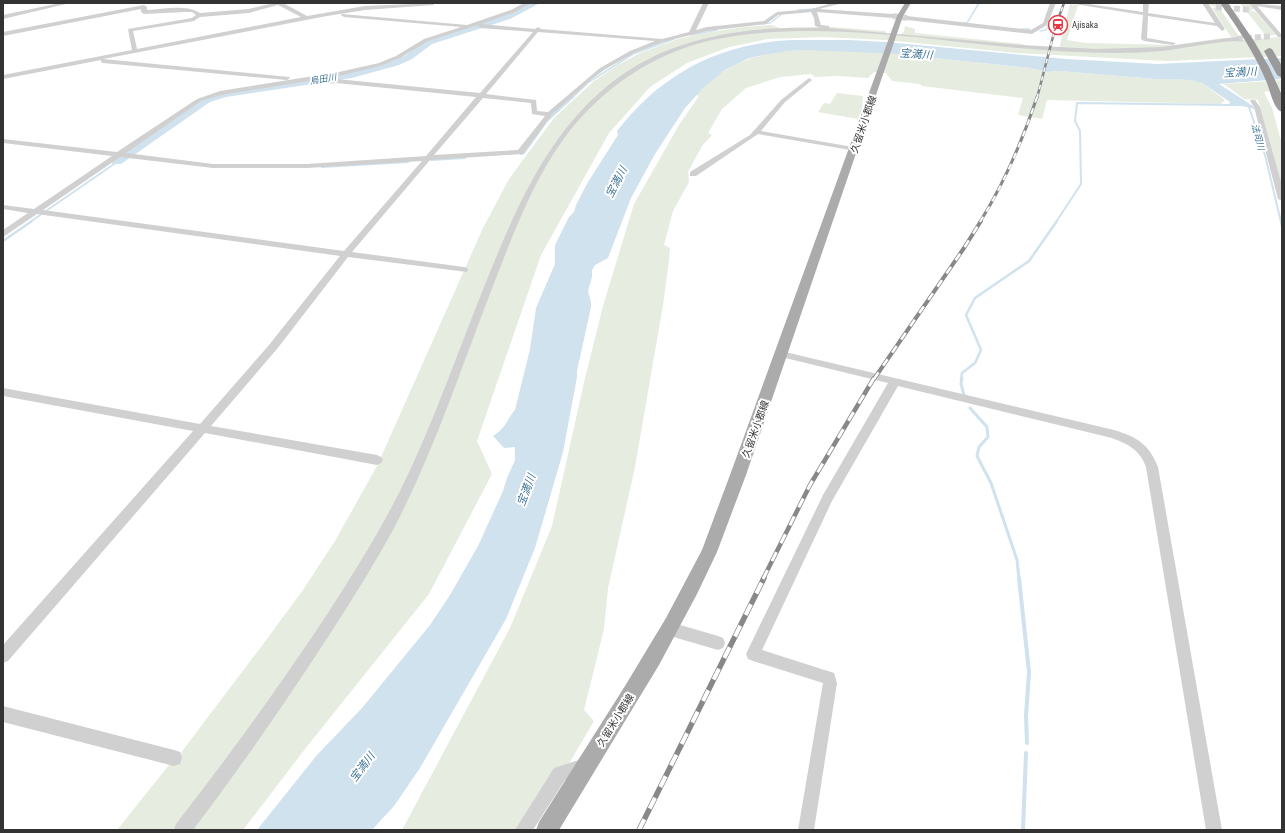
<svg xmlns="http://www.w3.org/2000/svg" width="1285" height="833" font-family="'Roboto Condensed','Noto Sans JP',sans-serif">
<style>
.green{fill:#e6ecdf}
.water{fill:#cfe2ee}
.lines{fill:none;stroke-linecap:round;stroke-linejoin:round}
.stream-far4{stroke:#cfe2ee;stroke-width:1.5}
.stream-far3{stroke:#cfe2ee;stroke-width:2}
.stream-far2{stroke:#cfe2ee;stroke-width:2.5}
.stream-far1{stroke:#cfe2ee;stroke-width:3}
.stream{stroke:#cfe2ee;stroke-width:4}
.river{fill:#cfe2ee;fill-rule:evenodd}
.minor-tunnel{stroke:#d6d6d6;stroke-width:6;stroke-dasharray:6 3;stroke-linecap:butt}
.minor{fill:#d0d0d0;fill-rule:evenodd}
.major{fill:#ababab;fill-rule:evenodd}
.highway{fill:#9a9a9a;fill-rule:evenodd}
.rail-far4-casing{stroke:#888;stroke-width:2.5}
.rail-far3-casing{stroke:#888;stroke-width:3}
.rail-far2-casing{stroke:#888;stroke-width:4}
.rail-far1-casing{stroke:#888;stroke-width:4.5}
.rail-casing{stroke:#888;stroke-width:5.5}
.rail-far4{stroke:#fff;stroke-width:1.5;stroke-dasharray:4.5;stroke-linecap:butt}
.rail-far3{stroke:#fff;stroke-width:2;stroke-dasharray:6;stroke-linecap:butt}
.rail-far2{stroke:#fff;stroke-width:2.5;stroke-dasharray:8;stroke-linecap:butt}
.rail-far1{stroke:#fff;stroke-width:3;stroke-dasharray:10;stroke-linecap:butt}
.rail{stroke:#fff;stroke-width:4;stroke-dasharray:12;stroke-linecap:butt}
.labels{text-anchor:middle;stroke-width:4;stroke-linejoin:round;paint-order:stroke}
.far-poi-label{font-size:9px;fill:#333;stroke:#fff;text-anchor:start}
.far-water-label{font-size:9px;font-style:italic;fill:#3f7597;stroke:#fff}
.street-label{font-size:10px;fill:#333;stroke:#fff}
.water-label{font-size:11px;font-style:italic;fill:#3f7597;stroke:#fff}
</style>
<rect width="100%" height="100%" fill="#fff"/>
<path class="green" d="M 1208,3 L 1216,3 L 1240,38 L 1231,37 L 1212,8 L 1217,7 L 1210,5 Z
M 1240,3 L 1249,3 L 1255,9 L 1250,10 L 1256,12 L 1276,35 L 1266,36 Z
M 1070,4 L 1078,5 L 1067,40 L 1085,43 L 1174,45 L 1224,38 L 1231,41 L 1280,37 L 1282,35 L 1282,56 L 1166,61 L 1017,53 L 885,40 L 823,37 L 767,39 L 729,47 L 687,63 L 650,87 L 609,133 L 541,255 L 477,441 L 492,474 L 429,594 L 305,749 L 243,830 L 117,830 L 169,765 L 180,754 L 261,647 L 303,590 L 335,541 L 377,466 L 483,228 L 509,179 L 554,118 L 594,81 L 618,65 L 640,53 L 678,39 L 705,33 L 744,27 L 771,25 L 780,28 L 832,27 L 885,31 L 888,35 L 897,36 L 904,32 L 905,26 L 915,29 L 915,33 L 1023,44 L 1026,47 L 1059,49 Z
M 825,50 L 897,54 L 1031,68 L 1047,72 L 1060,71 L 1155,79 L 1192,80 L 1199,81 L 1225,100 L 1221,104 L 1047,100 L 1042,119 L 1018,115 L 1023,98 L 922,86 L 920,84 L 892,81 L 886,73 L 874,72 L 868,78 L 838,76 L 815,77 L 811,74 L 780,77 L 746,88 L 722,109 L 708,133 L 712,135 L 702,146 L 688,172 L 689,182 L 673,211 L 664,245 L 670,248 L 669,260 L 663,305 L 635,467 L 608,588 L 604,629 L 584,710 L 594,721 L 530,830 L 402,830 L 510,628 L 552,526 L 585,378 L 603,306 L 634,204 L 679,125 L 699,96 L 696,95 C 732,55 774,49 825,50 Z
M 1282,80 L 1282,90 L 1264,92 L 1272,108 L 1282,144 L 1282,185 L 1258,100 L 1244,99 L 1224,84 Z
M 837,93 L 863,96 L 862,109 L 858,119 L 818,112 L 824,103 L 830,104 Z"/>
<path class="water" d="M 792,40 L 848,40 L 886,42 L 1066,59 L 1157,64 L 1282,58 L 1282,79 L 1219,84 L 1253,106 L 1255,109 L 1242,106 L 1228,106 L 1230,102 L 1202,83 L 1192,80 L 1155,79 L 1060,71 L 1047,72 L 1031,68 L 897,54 L 808,50 L 788,51 L 758,56 L 747,59 L 725,70 L 703,88 L 685,108 L 655,154 L 631,198 L 608,258 L 595,265 L 592,270 L 592,277 L 588,291 L 591,302 L 591,307 L 577,371 L 577,377 L 563,452 L 535,548 L 506,619 L 420,768 L 394,806 L 372,830 L 257,830 L 317,755 L 362,708 L 430,625 L 450,595 L 478,546 L 503,491 L 507,478 L 515,460 L 515,447 L 504,448 L 493,436 C 507,427 505,422 515,410 L 530,349 L 536,308 L 555,264 L 555,245 L 569,217 L 574,212 L 576,205 L 588,182 L 618,135 L 617,131 C 662,73 720,43 792,40 Z"/>
<g class="lines">
<path class="stream-far4" d="M 798,10 L 816,9
M 964,23 L 967,23 L 979,3
M 762,24 L 770,23 L 783,13
M 1022,29 L 1030,29
M 1040,31 L 1046,30 L 1049,24
M 691,35 L 717,30
M 572,98 L 589,82 L 633,54 L 674,39"/>
<path class="stream-far3" d="M 1249,107 L 1265,155 L 1281,222
M 521,154 L 524,153 L 547,121 L 573,97
M 431,160 L 465,158
M 322,167 L 408,162
M 30,222 L 117,162
M 1056,222 L 1081,184 L 1080,131 L 1075,121 L 1077,103 L 1230,105"/>
<path class="stream-far2" d="M 1281,221 L 1282,226
M 3,241 L 32,221
M 961,379 L 962,373 L 975,363 L 981,350 L 966,315 L 975,298 L 1029,261 L 1057,221"/>
<path class="stream-far1" d="M 962,378 L 961,384 L 964,395
M 970,408 L 987,427 L 988,437 L 979,447 L 977,456 L 991,483 L 1017,560 L 1019,579"/>
<path class="stream" d="M 1019,578 L 1029,672 L 1026,716 L 1027,743
M 1023,830 L 1026,753"/>
<path class="river" d="M 530,3 L 540,3 L 510,19 L 432,44 L 412,59 L 399,65 L 352,78 L 226,97 L 210,102 L 121,164 L 113,164 L 111,162 L 202,98 L 224,91 L 351,72 L 393,61 L 406,55 L 426,40 L 504,15 Z"/>
<path class="minor-tunnel" d="M 1216,7 L 1251,10
M 893,16 L 907,18
M 1237,39 L 1272,36"/>
<path class="minor" d="M 60,3 L 70,3 L 3,19 L 3,15 Z
M 274,3 L 283,3 L 307,16 L 365,6 L 436,3 L 433,5 L 365,10 L 327,16 L 103,59 L 289,77 L 290,78 L 287,80 L 103,63 L 101,62 L 101,60 L 3,79 L 3,75 L 132,50 L 128,29 L 192,18 L 196,15 L 192,12 L 185,12 L 144,14 L 141,12 L 141,9 L 3,36 L 3,32 L 144,5 L 147,7 L 147,10 C 163,9 186,4 200,13 L 249,9 ZM 278,5 L 301,17 L 137,49 L 133,31 L 194,21 L 200,17 L 249,13 Z
M 524,3 L 531,3 L 515,12 L 481,24 L 535,29 L 538,27 L 541,29 L 662,39 L 689,32 L 703,3 L 709,3 L 696,30 L 707,27 L 764,21 L 777,12 L 812,9 L 832,3 L 843,3 L 819,9 L 893,14 L 896,16 L 893,18 L 817,12 L 821,25 L 829,26 L 829,28 L 1022,45 L 1096,49 L 1162,47 L 1228,38 L 1237,37 L 1240,39 L 1237,41 C 1212,42 1187,48 1162,51 C 1128,54 1092,53 1057,51 C 946,44 822,17 712,40 C 653,53 601,89 565,137 C 533,180 512,237 493,286 C 461,368 434,452 393,530 C 375,563 355,595 335,626 C 290,696 243,764 193,830 L 174,830 L 176,824 C 229,756 279,687 326,616 C 353,574 379,533 401,489 C 433,424 457,354 484,287 C 517,205 553,118 631,69 C 686,34 756,26 820,28 L 815,26 L 814,18 L 811,12 L 778,15 L 766,24 L 707,31 L 663,42 L 634,53 L 604,70 L 592,79 L 552,115 L 523,154 L 430,160 L 352,252 L 464,267 L 467,268 L 468,270 L 467,272 L 348,257 L 277,349 L 211,426 L 377,455 L 381,457 L 383,460 L 381,463 L 377,465 L 205,433 L 8,661 L 3,663 L 3,645 L 193,431 L 3,396 L 3,388 L 200,424 L 269,345 L 340,256 L 37,214 L 3,237 L 3,230 L 28,213 L 3,209 L 3,205 L 34,209 L 112,156 L 3,143 L 3,139 L 117,152 L 197,99 L 220,91 L 339,72 L 379,63 L 396,56 L 424,39 L 461,27 L 344,17 L 341,15 L 342,14 L 467,25 L 511,10 ZM 478,25 L 480,28 L 533,32 L 480,93 L 336,79 L 324,82 L 327,84 L 336,83 L 476,97 L 426,156 L 307,164 L 213,164 L 126,153 L 201,101 L 221,95 L 339,76 L 383,65 L 400,58 L 428,41 ZM 538,32 L 655,41 L 630,51 L 600,68 L 548,112 L 537,111 L 536,100 L 486,94 ZM 483,98 L 531,103 L 532,114 L 545,116 L 518,150 L 434,155 ZM 120,157 L 213,168 L 307,168 L 422,161 L 344,251 L 43,210 Z
M 1050,3 L 1056,3 L 1047,25 L 1032,34 L 907,20 L 904,18 L 907,16 L 1031,30 L 1043,23 Z
M 1068,3 L 1082,3 L 1143,12 L 1143,3 L 1149,3 L 1148,13 L 1215,23 L 1202,3 L 1208,3 L 1225,29 L 1222,31 L 1217,26 L 1148,16 L 1147,38 L 1176,43 L 1173,45 L 1144,41 L 1141,39 L 1143,15 Z
M 1249,3 L 1282,6 L 1282,10 L 1257,6 L 1282,35 L 1282,37 L 1278,37 Z
M 809,78 L 812,80 L 811,81 L 785,102 L 761,131 L 853,147 L 857,149 L 856,151 L 758,134 L 696,176 L 690,176 L 690,172 L 750,135 L 781,100 Z
M 1251,100 L 1255,100 L 1260,107 L 1282,185 L 1282,201 L 1278,199 L 1254,107 L 1250,101 Z
M 781,351 L 1114,430 C 1137,437 1149,444 1158,467 L 1222,830 L 1206,830 L 1146,467 C 1140,450 1128,444 1112,438 L 898,386 L 832,501 L 762,650 L 834,673 L 837,683 L 814,830 L 798,830 L 823,683 L 753,661 L 748,659 L 746,654 L 823,495 L 888,383 L 777,356 L 776,354 Z
M 670,622 L 718,636 L 723,638 L 725,643 L 723,648 L 718,650 L 670,636 L 665,634 L 663,629 L 665,624 Z
M 3,706 L 174,750 L 180,752 L 182,758 L 180,764 L 174,766 L 3,722 Z
M 585,758 L 591,760 L 593,766 L 591,772 L 565,780 L 533,830 L 515,830 L 554,768 Z"/>
<path class="major" d="M 905,3 L 911,3 L 903,16 L 746,475 L 717,552 L 697,594 L 659,665 L 559,830 L 536,830 L 539,822 L 625,686 L 666,618 L 702,550 L 730,475 L 897,16 Z"/>
<path class="highway" d="M 1220,3 L 1228,3 L 1254,41 L 1269,67 L 1282,95 L 1282,112 C 1274,110 1270,91 1267,83 C 1255,54 1238,28 1220,3 Z
M 1269,48 L 1272,49 L 1282,66 L 1282,78 L 1277,75 L 1264,51 Z"/>
<defs>
<path id="rail-far4" d="M 1037,98 L 1056,25 L 1064,3"/>
<path id="rail-far3" d="M 980,222 C 1005,182 1022,142 1037,97"/>
<path id="rail-far2" d="M 874,379 L 964,248 L 981,221"/>
<path id="rail-far1" d="M 763,579 L 810,485 L 874,378"/>
<path id="rail" d="M 639,830 L 764,578"/>
</defs>
<use href="#rail-far4" class="rail-far4-casing"/>
<use href="#rail-far3" class="rail-far3-casing"/>
<use href="#rail-far2" class="rail-far2-casing"/>
<use href="#rail-far1" class="rail-far1-casing"/>
<use href="#rail" class="rail-casing"/>
<use href="#rail-far4" class="rail-far4"/>
<use href="#rail-far3" class="rail-far3"/>
<use href="#rail-far2" class="rail-far2"/>
<use href="#rail-far1" class="rail-far1"/>
<use href="#rail" class="rail"/>
</g>
<defs>
<symbol id="station-ring" viewBox="-11 -11 22 22"><circle r="9.5" fill="#fff" stroke="#e63946" stroke-width="1.5"/><path d="M-3-6H3Q5-6 5-4V2Q5 4 3 4L4.5 6H3L1.5 4h-3L-3 6H-4.5L-3 4Q-5 4-5 2V-4Q-5-6-3-6ZM-3.5-4v3h7v-3ZM-3.5 1v1.5H-2V1ZM2 1v1.5H3.5V1Z" fill="#e63946"/></symbol>
</defs>
<g fill-rule="evenodd">
<use href="#station-ring" x="1047" y="14" width="22" height="22"/>
</g>
<g class="labels">
<g class="far-poi-label">
<text x="1072" y="28">Ajisaka</text>
</g>
<g class="far-water-label">
<text transform="translate(323 79) rotate(-10)" y="3">烏田川</text>
<text transform="translate(1258 137) rotate(75)" y="3">法司川</text>
</g>
<g class="street-label">
<text transform="translate(863 124) rotate(-71)" y="4">久留米小郡線</text>
<text transform="translate(755 429) rotate(-70)" y="4">久留米小郡線</text>
<text transform="translate(615 720) rotate(-58)" y="4">久留米小郡線</text>
</g>
<g class="water-label">
<text transform="translate(916 54) rotate(4)" y="4">宝満川</text>
<text transform="translate(1240 72) rotate(-3)" y="4">宝満川</text>
<text transform="translate(616 182) rotate(-62)" y="4">宝満川</text>
<text transform="translate(526 490) rotate(-70)" y="4">宝満川</text>
<text transform="translate(362 767) rotate(-53)" y="4">宝満川</text>
</g>
</g>
<rect width="1285" height="833" fill="none" stroke="#333333" stroke-width="8"/>
</svg>
